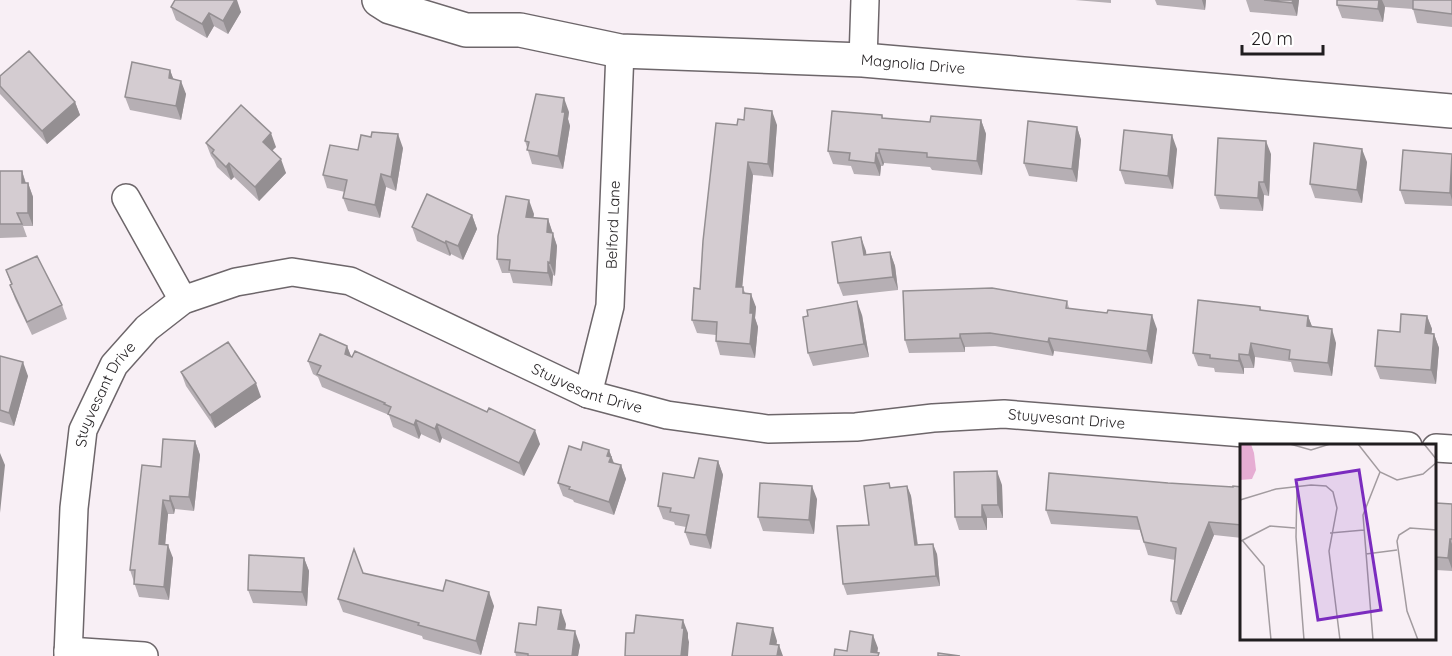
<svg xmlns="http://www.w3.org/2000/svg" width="1452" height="656" font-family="Quicksand,sans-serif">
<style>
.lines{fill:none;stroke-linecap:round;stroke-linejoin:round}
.minor-casing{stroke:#6d666a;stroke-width:30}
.tertiary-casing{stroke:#6d666a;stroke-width:36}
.minor{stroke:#fff;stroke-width:27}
.tertiary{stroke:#fff;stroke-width:33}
.wall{fill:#b6afb4}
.shaded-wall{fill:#948f92}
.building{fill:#d4ccd1;stroke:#948f92;stroke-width:1.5}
.labels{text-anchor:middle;stroke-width:5;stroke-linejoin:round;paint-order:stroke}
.street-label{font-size:15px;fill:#201d1f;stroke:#fff}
.inset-road{fill:none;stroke:#a29b9f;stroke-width:1.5}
.view{fill:#7b2cbf;fill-opacity:0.15;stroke:#7b2cbf;stroke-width:3}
.inset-edge{fill:none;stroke:#201d1f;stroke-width:3}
</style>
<rect width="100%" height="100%" fill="#f8eff5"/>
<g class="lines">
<defs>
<g id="minor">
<path d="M 863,60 L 865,0"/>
<path d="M 126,198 L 183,300"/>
<path id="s1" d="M 588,394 L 610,306 L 620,51"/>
<path d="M 1436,448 L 1452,449"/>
<path d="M 68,651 L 144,656"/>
<path id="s2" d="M 68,656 L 74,508 L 83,430 L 114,365 L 147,328 L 183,300 L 236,282 L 292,272 L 350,281 L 588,394 L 667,415 L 768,429 L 856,427 L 933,418 L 1004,414 L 1408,446"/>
</g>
<g id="tertiary">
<path id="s3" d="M 379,0 L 390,7 L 466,30 L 520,30 L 620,51 L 863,60 L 1452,111"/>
</g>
</defs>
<use href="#minor" class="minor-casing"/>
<use href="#tertiary" class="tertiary-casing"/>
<use href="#minor" class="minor"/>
<use href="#tertiary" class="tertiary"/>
</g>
<path class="wall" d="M 1075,0 L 1111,0 L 1111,3 Z
M 1155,0 L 1206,0 L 1205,10 L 1157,5 Z
M 1246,0 L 1299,0 L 1297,16 L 1250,12 Z
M 1337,0 L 1452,0 L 1452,27 L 1417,23 L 1413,9 L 1385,7 L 1383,22 L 1342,18 L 1337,5 Z
M 171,7 L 241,12 L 228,34 L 214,26 L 207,38 L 176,20 Z
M 170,70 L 173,79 L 186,94 L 181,120 L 130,110 L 125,97 Z
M 0,76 L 75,102 L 80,115 L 47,144 L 0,94 Z
M 569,112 L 568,119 L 570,126 L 563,169 L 532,164 L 525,141 Z
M 882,115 L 883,118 L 930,122 L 981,120 L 986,134 L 982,175 L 932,170 L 930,167 L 884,163 L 883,166 L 881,166 L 880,176 L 854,174 L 851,166 L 833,164 L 828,151 Z
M 744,120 L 777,125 L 773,177 L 753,175 L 742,287 L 746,294 L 756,307 L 755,318 L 758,327 L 755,358 L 720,355 L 716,341 L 716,335 L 697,333 L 692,320 L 700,289 L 737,125 Z
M 1077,127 L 1081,140 L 1077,182 L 1029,176 L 1024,163 Z
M 206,143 L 276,147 L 272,150 L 286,173 L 259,201 L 234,177 L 231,180 L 217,167 L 214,160 L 211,156 Z
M 403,148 L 396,191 L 386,187 L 380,218 L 348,211 L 343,198 L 345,192 L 327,188 L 323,175 Z
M 1177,149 L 1173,189 L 1125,184 L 1120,170 Z
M 1271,154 L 1269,196 L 1264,195 L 1263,211 L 1220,209 L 1215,195 Z
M 1452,154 L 1452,206 L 1405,204 L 1400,190 Z
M 1367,162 L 1362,203 L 1315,198 L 1310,184 Z
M 0,171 L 22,171 L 26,183 L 28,183 L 33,197 L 33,226 L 23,226 L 27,237 L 0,238 Z
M 534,214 L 533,218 L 548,219 L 557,246 L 555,276 L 553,275 L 552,286 L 513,283 L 510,273 L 502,273 L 497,259 Z
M 472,215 L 477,229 L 463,260 L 451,254 L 450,256 L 417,241 L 412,227 Z
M 866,251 L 866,255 L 890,252 L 895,266 L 898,290 L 843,296 L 838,283 Z
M 6,270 L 62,305 L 67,319 L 32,335 L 15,299 L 10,285 L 11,284 Z
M 1067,301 L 1069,308 L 1157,329 L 1152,364 L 1054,351 L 1053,356 L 995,346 L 965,347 L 965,352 L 909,353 L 905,340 Z
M 1260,307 L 1262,311 L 1308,316 L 1312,327 L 1336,343 L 1332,376 L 1294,372 L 1291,362 L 1255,357 L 1254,368 L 1244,368 L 1244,374 L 1215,372 L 1214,368 L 1198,366 L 1193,353 Z
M 862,315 L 869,357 L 813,366 L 808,353 Z
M 1427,316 L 1432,329 L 1431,334 L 1434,334 L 1439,348 L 1436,384 L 1380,379 L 1375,366 L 1400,332 Z
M 347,346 L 351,356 L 540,444 L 524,476 L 442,438 L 440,443 L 421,434 L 419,439 L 393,427 L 389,415 L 322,387 L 318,377 L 313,374 L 308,361 Z
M 0,356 L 28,376 L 14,426 L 0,422 Z
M 181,372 L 261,397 L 215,428 L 186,386 Z
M 195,441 L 200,455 L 194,511 L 175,509 L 174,514 L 168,514 L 165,545 L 173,558 L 169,600 L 139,597 L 130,570 L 161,467 Z
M 581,450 L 609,450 L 614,463 L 621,465 L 626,479 L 614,515 L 574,502 L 573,500 L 563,496 L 558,483 Z
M 718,461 L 723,475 L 711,549 L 690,545 L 685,532 L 686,527 L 675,525 L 674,522 L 663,519 L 658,506 Z
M 1168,483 L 1233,487 L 1242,487 L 1242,538 L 1214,535 L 1181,615 L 1176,614 L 1171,601 L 1175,560 L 1148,555 L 1140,530 L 1051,524 L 1046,510 Z
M 1002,485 L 1003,518 L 987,518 L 987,530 L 959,530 L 955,517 Z
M 907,486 L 911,496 L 918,545 L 937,554 L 940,586 L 847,595 L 843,584 L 891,487 Z
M 817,499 L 814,534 L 763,531 L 758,517 Z
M 1436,503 L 1452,504 L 1452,571 L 1436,570 Z
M 304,558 L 309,571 L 307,606 L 253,603 L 248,590 Z
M 363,573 L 494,606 L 481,655 L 423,639 L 422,636 L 343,612 L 338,599 Z
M 566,624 L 565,630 L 580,645 L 578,656 L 516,656 L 515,652 L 536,625 Z"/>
<path class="shaded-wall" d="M 235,0 L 237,0 L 241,12 L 228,34 L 223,21 Z
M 1202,0 L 1206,0 L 1205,10 Z
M 1293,0 L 1299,0 L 1297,16 L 1292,3 Z
M 1379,0 L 1382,0 L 1385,7 L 1383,22 L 1378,9 Z
M 209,13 L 214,26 L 207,38 L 202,24 Z
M 170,70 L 175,83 L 169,78 Z
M 181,81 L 186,94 L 181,120 L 176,106 Z
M 564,98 L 569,112 L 568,119 L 570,126 L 563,169 L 558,156 Z
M 75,102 L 80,115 L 47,144 L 42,131 Z
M 772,111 L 777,125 L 773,177 L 768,164 Z
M 981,120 L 986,134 L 982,175 L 977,161 Z
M 1077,127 L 1081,140 L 1077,182 L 1072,169 Z
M 271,133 L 276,147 L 268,155 L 263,142 Z
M 398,134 L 403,148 L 396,191 L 391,177 Z
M 1172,135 L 1177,149 L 1173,189 L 1168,176 Z
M 1266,141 L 1271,154 L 1269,196 L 1264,182 Z
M 879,149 L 884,163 L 883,166 L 879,153 Z
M 1362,149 L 1367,162 L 1362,203 L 1357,190 Z
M 876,153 L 881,166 L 880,176 L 875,163 Z
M 1452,156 L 1452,200 L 1450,193 Z
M 281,159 L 286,173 L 259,201 L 255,187 Z
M 748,162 L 753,175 L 741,300 L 736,287 Z
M 229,163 L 234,177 L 231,180 L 226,167 Z
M 22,171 L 26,185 L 22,183 Z
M 381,174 L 386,187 L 380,218 L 375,205 Z
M 1259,182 L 1264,195 L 1263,211 L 1258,198 Z
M 28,183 L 33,197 L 33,226 L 28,213 Z
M 529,200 L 534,214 L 531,231 L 526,217 Z
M 472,215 L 477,229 L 463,260 L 458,246 Z
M 548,219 L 557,246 L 555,276 L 550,263 L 547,232 Z
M 861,237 L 866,251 L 868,268 L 864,255 Z
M 446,241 L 451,254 L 450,256 L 445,243 Z
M 890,252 L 895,266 L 898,290 L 893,277 Z
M 548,262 L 553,275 L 552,286 L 548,273 Z
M 751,294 L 756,307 L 755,318 L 758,327 L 755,358 L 750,344 L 750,313 Z
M 857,301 L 862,315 L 869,357 L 864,344 Z
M 1152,315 L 1157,329 L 1152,364 L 1147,351 Z
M 1308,316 L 1313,329 L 1307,326 Z
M 1427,316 L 1432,329 L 1430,347 L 1425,333 Z
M 1332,329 L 1336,343 L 1332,376 L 1328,363 Z
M 960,334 L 965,347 L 965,352 L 960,338 Z
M 1434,334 L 1439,348 L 1436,384 L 1431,370 Z
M 1049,338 L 1054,351 L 1053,356 L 1048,342 Z
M 1251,343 L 1255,357 L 1254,368 L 1249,355 Z
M 347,346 L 352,359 L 345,354 Z
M 1239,354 L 1244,368 L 1244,374 L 1239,361 Z
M 23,362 L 28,376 L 14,426 L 9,413 Z
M 256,383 L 261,397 L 215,428 L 210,415 Z
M 416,420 L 421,434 L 419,439 L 414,425 Z
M 437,424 L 442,438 L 440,443 L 435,429 Z
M 535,430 L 540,444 L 524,476 L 519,463 Z
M 195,441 L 200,455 L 194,511 L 189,497 Z
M 609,450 L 614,464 L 614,475 L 607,456 Z
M 0,453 L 5,465 L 0,513 Z
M 718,461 L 723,475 L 711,549 L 706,535 Z
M 621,465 L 626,479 L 614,515 L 609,502 Z
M 997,471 L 1002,485 L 1003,518 L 998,505 Z
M 812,486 L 817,499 L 814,534 L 809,520 Z
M 907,486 L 911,496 L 919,556 L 915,545 Z
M 170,496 L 175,509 L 174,514 L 170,501 Z
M 163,500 L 168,514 L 164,557 L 159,544 Z
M 982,505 L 987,518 L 987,530 L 982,517 Z
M 1209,522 L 1214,535 L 1181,615 L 1177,602 Z
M 1450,539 L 1452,544 L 1452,569 L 1448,558 Z
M 933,544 L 937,554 L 940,586 L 936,576 Z
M 168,545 L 173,558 L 169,600 L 164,587 Z
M 304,558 L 309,571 L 307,606 L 302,592 Z
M 489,592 L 494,606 L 481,655 L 476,641 Z
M 561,610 L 566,624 L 563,643 L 558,629 Z
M 683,620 L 688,633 L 688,638 L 689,642 L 688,656 L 681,656 Z
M 773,628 L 777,641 L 775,656 L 770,644 Z
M 575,631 L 580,645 L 578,656 L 572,656 Z
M 873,635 L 878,648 L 877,656 L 871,652 Z
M 779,645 L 783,656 L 777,656 Z"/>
<path class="building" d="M 175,0 L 235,0 L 223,21 L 209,13 L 202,24 L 171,7 Z
M 1264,0 L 1293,0 L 1292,3 Z
M 1337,0 L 1379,0 L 1378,9 L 1337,5 Z
M 1413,0 L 1452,0 L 1452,14 L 1413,9 Z
M 29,51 L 75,102 L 42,131 L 0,86 L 0,76 Z
M 132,62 L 170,70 L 169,78 L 181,81 L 176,106 L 125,97 Z
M 536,94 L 564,98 L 562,112 L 565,112 L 558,156 L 527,150 L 529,142 L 525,141 Z
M 241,105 L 271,133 L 263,142 L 281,159 L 255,187 L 229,163 L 226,167 L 212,153 L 214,150 L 206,143 Z
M 745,108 L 772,111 L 768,164 L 748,162 L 736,287 L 743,287 L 743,293 L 751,294 L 750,313 L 753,313 L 750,344 L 716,341 L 717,322 L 692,320 L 694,288 L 700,289 L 703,241 L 716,123 L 737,125 L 738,119 L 744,120 Z
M 832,111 L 882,115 L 882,118 L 930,122 L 931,116 L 981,120 L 977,161 L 927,157 L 927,153 L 879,149 L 879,153 L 876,153 L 875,163 L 849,160 L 850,153 L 828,151 Z
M 1028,121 L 1077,127 L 1072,169 L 1024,163 Z
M 1124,130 L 1172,135 L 1168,176 L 1120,170 Z
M 372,132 L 398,134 L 391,177 L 381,174 L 375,205 L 343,198 L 347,180 L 323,175 L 330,145 L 358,150 L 361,135 L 371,137 Z
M 1218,138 L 1266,141 L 1264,182 L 1259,182 L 1258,198 L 1215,195 Z
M 1314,143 L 1362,149 L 1357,190 L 1310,184 Z
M 1403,150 L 1452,154 L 1450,193 L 1400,190 Z
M 0,171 L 22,171 L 22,183 L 28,183 L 28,213 L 17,213 L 22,224 L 0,224 Z
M 427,194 L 472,215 L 458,246 L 446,241 L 445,243 L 412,227 Z
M 506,196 L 529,200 L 526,217 L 548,219 L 547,232 L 553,233 L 550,263 L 548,262 L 548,273 L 509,270 L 510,260 L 497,259 L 498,236 Z
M 861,237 L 864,255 L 890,252 L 893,277 L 838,283 L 832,242 Z
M 37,256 L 62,305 L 27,322 L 10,285 L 12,284 L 6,270 Z
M 992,288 L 1067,301 L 1066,308 L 1107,313 L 1108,310 L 1152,315 L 1147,351 L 1049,338 L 1048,342 L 990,333 L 960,334 L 960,338 L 905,340 L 903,291 Z
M 1198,300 L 1260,307 L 1260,310 L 1308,316 L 1307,326 L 1332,329 L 1328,363 L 1289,359 L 1290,350 L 1251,343 L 1249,355 L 1239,354 L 1239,361 L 1210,358 L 1210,355 L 1193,353 Z
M 857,301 L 864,344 L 808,353 L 803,317 L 808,316 L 807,310 Z
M 1401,314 L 1427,316 L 1425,333 L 1434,334 L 1431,370 L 1375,366 L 1378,330 L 1400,332 Z
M 320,334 L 347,346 L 345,354 L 352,357 L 355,351 L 487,412 L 489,408 L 535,430 L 519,463 L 437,424 L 435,429 L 416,420 L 414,425 L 388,414 L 391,407 L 384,404 L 385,403 L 317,374 L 321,366 L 308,361 Z
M 228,342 L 256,383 L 210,415 L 181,372 Z
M 0,356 L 23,362 L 9,413 L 0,410 Z
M 163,439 L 195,441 L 189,497 L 170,496 L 170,501 L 163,500 L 159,544 L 168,545 L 164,587 L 134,584 L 135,570 L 130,570 L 142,465 L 161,467 Z
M 583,442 L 609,450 L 607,456 L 611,457 L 609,462 L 621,465 L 609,502 L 569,489 L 570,487 L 558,483 L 569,446 L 581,450 Z
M 699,458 L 718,461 L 706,535 L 685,532 L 689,515 L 670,512 L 671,508 L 658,506 L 663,473 L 694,478 Z
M 997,471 L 998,505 L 982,505 L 982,517 L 955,517 L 954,472 Z
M 1049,473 L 1168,483 L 1233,487 L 1233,486 L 1242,487 L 1242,525 L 1209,522 L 1177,602 L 1171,601 L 1176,548 L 1144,542 L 1137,517 L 1046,510 Z
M 760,483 L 812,486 L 809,520 L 758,517 Z
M 889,483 L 890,488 L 907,486 L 915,545 L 933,544 L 936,576 L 843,584 L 837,526 L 869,525 L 864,486 Z
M 1436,503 L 1452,504 L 1452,539 L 1450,539 L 1448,558 L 1436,557 Z
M 354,549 L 363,573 L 443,591 L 446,580 L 489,592 L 476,641 L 418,625 L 419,623 L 338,599 Z
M 249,555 L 304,558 L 302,592 L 248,590 Z
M 538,607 L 561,610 L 558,629 L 575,631 L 572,656 L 528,656 L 528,654 L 515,652 L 519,623 L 536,625 Z
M 636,615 L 683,620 L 682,628 L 684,628 L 681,656 L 625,656 L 626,633 L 634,633 Z
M 737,623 L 773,628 L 770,644 L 779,645 L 777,656 L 732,656 Z
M 850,631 L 873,635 L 871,652 L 879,653 L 878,656 L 834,656 L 835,649 L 847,651 Z
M 938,653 L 960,656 L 938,656 Z"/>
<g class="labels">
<g class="street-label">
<text dy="5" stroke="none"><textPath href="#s3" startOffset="542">Magnolia Drive</textPath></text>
<text dy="5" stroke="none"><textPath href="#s1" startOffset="172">Belford Lane</textPath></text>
<text dy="5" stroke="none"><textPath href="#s2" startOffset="826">Stuyvesant Drive</textPath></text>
<text dy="5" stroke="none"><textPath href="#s2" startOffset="268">Stuyvesant Drive</textPath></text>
<text dy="5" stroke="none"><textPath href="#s2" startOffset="1312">Stuyvesant Drive</textPath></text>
</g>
</g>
<g transform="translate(1240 444)">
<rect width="196" height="196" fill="#f8eff5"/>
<path d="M 0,0 L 11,0 L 14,9 L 16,26 L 12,35 L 0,36 Z" fill="#e6add3"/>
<path class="inset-road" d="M 50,0 L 71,6 L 90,0M 118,0 L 140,28 L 157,36 L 183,30 L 197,18M 184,0 L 197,16M 57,42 L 56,93 L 64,196M 0,56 L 36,45 L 71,41 L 86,42 L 93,48 L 97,64 L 89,107 L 100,196M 90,89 L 124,86M 2,96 L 24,122 L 31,196M 1,97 L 30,82 L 55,84M 126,110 L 157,106M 133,196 L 123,71 L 140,28M 178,196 L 167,167 L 157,97 L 159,91 L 170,84 L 197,86"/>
<path class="view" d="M 119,26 L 141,166 L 78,176 L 56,36 Z"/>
<rect width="196" height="196" class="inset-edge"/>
</g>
<path d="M1242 45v9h81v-9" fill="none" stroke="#201d1f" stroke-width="3"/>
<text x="1251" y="45" font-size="18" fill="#201d1f" stroke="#ffffff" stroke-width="4.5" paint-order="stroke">20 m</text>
</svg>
